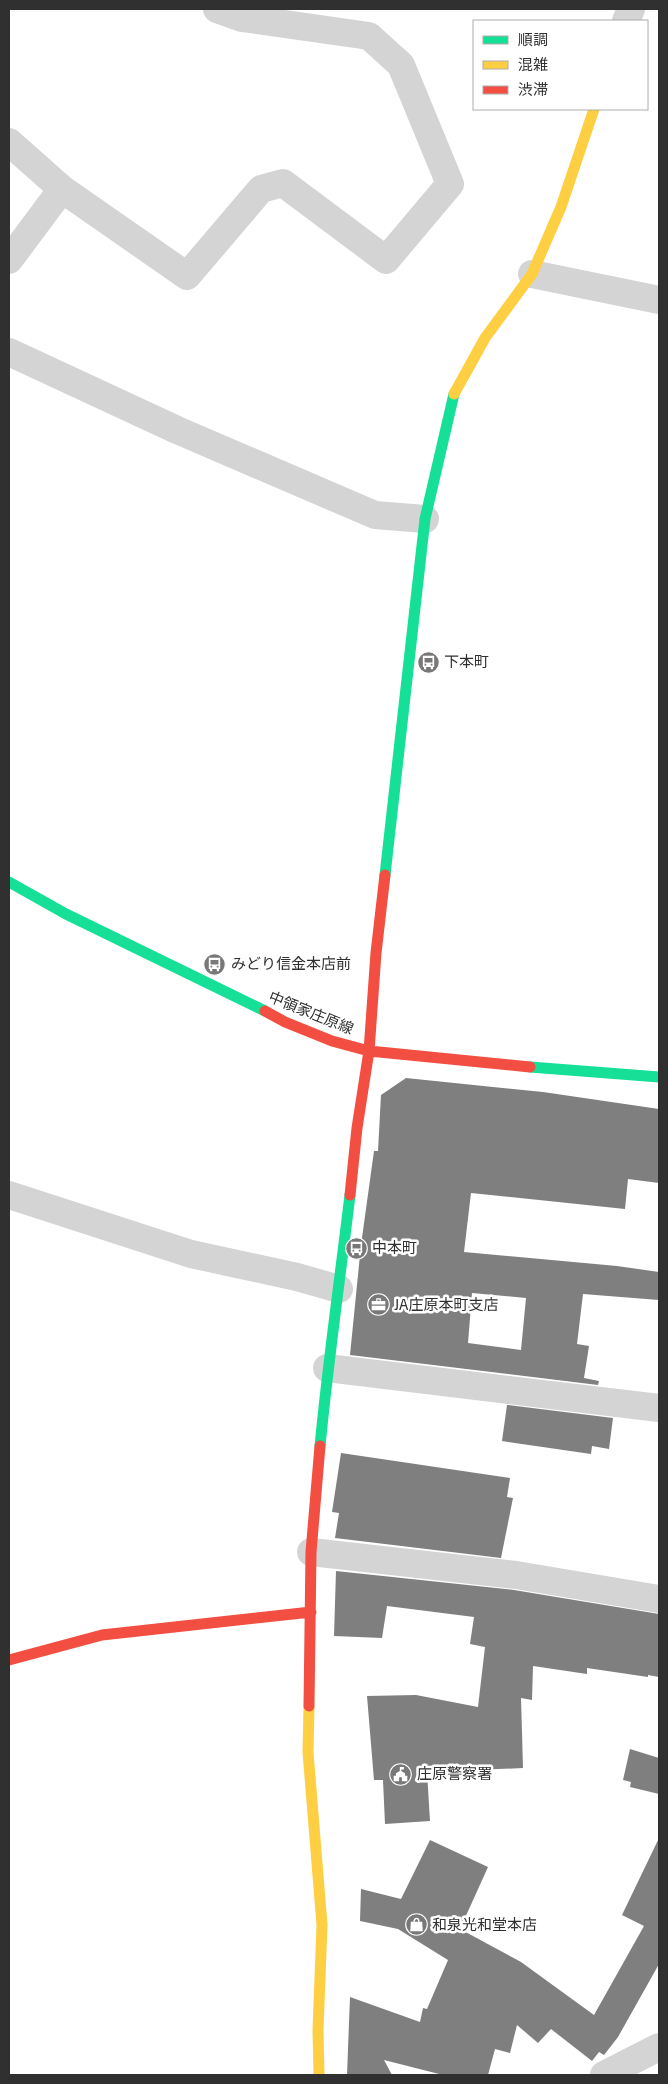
<svg xmlns="http://www.w3.org/2000/svg" width="668" height="2084" font-family="'Exo 2','Noto Sans JP',sans-serif">
<style>
.building{fill:#7f7f7f;fill-rule:evenodd}
.lines{fill:none;stroke-linecap:round;stroke-linejoin:round}
.street{stroke:#d4d4d4;stroke-width:28}
.fast{stroke:#16e098;stroke-width:11}
.slow{stroke:#ffcf43;stroke-width:11}
.jam{stroke:#f24e42;stroke-width:11}
.labels{text-anchor:middle;stroke-width:5;stroke-linejoin:round;paint-order:stroke}
.poi-label{font-size:15px;fill:#303030;stroke:#fff;text-anchor:start}
.street-label{font-size:15px;fill:#303030;stroke:#fff}
</style>
<rect width="100%" height="100%" fill="#fff"/>
<path class="building" d="M 406,1078 L 543,1092 L 659,1109 L 659,1183 L 628,1179 L 625,1209 L 471,1193 L 464,1252 L 617,1266 L 659,1272 L 659,1300 L 583,1294 L 577,1344 L 589,1346 L 584,1378 L 599,1381 L 598,1385 L 350,1355 L 361,1245 L 374,1151 L 378,1151 L 381,1095 ZM 472,1293 L 526,1298 L 521,1350 L 468,1343 Z
M 507,1405 L 613,1418 L 609,1449 L 592,1446 L 591,1454 L 502,1441 Z
M 341,1453 L 510,1478 L 507,1497 L 513,1498 L 501,1558 L 335,1538 L 339,1513 L 332,1512 Z
M 336,1571 L 514,1590 L 659,1614 L 659,1677 L 648,1675 L 648,1677 L 587,1668 L 587,1674 L 533,1666 L 532,1700 L 521,1698 L 523,1768 L 427,1772 L 430,1821 L 385,1824 L 383,1780 L 374,1780 L 367,1696 L 416,1695 L 478,1707 L 485,1647 L 470,1644 L 474,1617 L 387,1606 L 382,1638 L 334,1636 Z
M 630,1749 L 659,1758 L 659,1794 L 630,1787 L 631,1782 L 623,1780 Z
M 659,1838 L 659,1964 L 618,2037 L 604,2055 L 599,2052 L 592,2061 L 551,2029 L 538,2043 L 517,2025 L 510,2053 L 495,2049 L 488,2075 L 443,2075 L 384,2060 L 392,2075 L 347,2075 L 350,1997 L 420,2022 L 423,2008 L 427,2009 L 448,1960 L 398,1929 L 360,1921 L 361,1889 L 401,1899 L 430,1840 L 488,1867 L 460,1929 L 521,1962 L 594,2015 L 644,1926 L 622,1915 Z"/>
<g class="lines">
<path class="street" d="M 626,21 L 631,9
M 9,142 L 62,189 L 9,260
M 62,189 L 187,276 L 261,189 L 283,183 L 386,260 L 450,184 L 401,65 L 369,36 L 242,18 L 217,9
M 532,274 L 659,300
M 9,352 L 177,430 L 375,515 L 425,519
M 9,1195 L 191,1254 L 297,1277 L 339,1289
M 327,1368 L 659,1408
M 311,1552 L 516,1575 L 659,1599
M 604,2075 L 659,2047"/>
<path class="fast" d="M 385,875 L 425,519 L 454,394
M 9,882 L 66,914 L 265,1011
M 530,1067 L 659,1077
M 320,1446 C 328,1362 340,1279 350,1195"/>
<path class="slow" d="M 454,394 L 485,338 L 532,274 L 561,207 L 594,109
M 309,1706 L 308,1752 L 322,1925 L 318,2030 L 319,2075"/>
<path class="jam" d="M 265,1011 L 285,1022 L 332,1041 L 369,1051 L 530,1067
M 350,1195 L 357,1128 L 369,1051 L 376,953 L 385,875
M 9,1660 L 102,1635 L 311,1612
M 309,1706 L 311,1552 L 320,1446"/>
</g>
<defs>
<symbol id="bus-disc" viewBox="-11 -11 22 22"><circle r="9.5" fill="#787878" stroke="#fff"/><path d="M-5-6H5V4H4V6H2V4H-2V6H-4V4H-5ZM-3.5-4V0h7V-4ZM-3.5 1.2v1.5H-2V1.2ZM2 1.2v1.5H3.5V1.2Z" fill="#fff"/></symbol>
<symbol id="office-disc" viewBox="-11 -11 22 22"><circle r="9.5" fill="#787878" stroke="#fff"/><path d="M-6-3h4V-5.5h4V-3h4V5H-6ZM-1-4.5V-3h2v-1.5ZM-6 0V1H6V0Z" fill="#fff"/></symbol>
<symbol id="civic-disc" viewBox="-11 -11 22 22"><circle r="9.5" fill="#787878" stroke="#fff"/><path d="M-.6-6.5H3V-4.5H.6V-3L4-1V1h2V6H-6V1h2V-1L-.6-3ZM-1.2 2.5V6h2.4V2.5Z" fill="#fff"/></symbol>
<symbol id="shop-disc" viewBox="-11 -11 22 22"><circle r="9.5" fill="#787878" stroke="#fff"/><path d="M-5-2.5h2.3a2.7 3.5 0 0 1 5.4 0H5L5.5 6h-11ZM-1.5-2.5h3a1.5 2.3 0 0 0-3 0Z" fill="#fff"/></symbol>
</defs>
<g fill-rule="evenodd">
<use href="#bus-disc" x="416" y="650" width="25" height="25"/>
<use href="#bus-disc" x="202" y="952" width="25" height="25"/>
<use href="#bus-disc" x="344" y="1236" width="25" height="25"/>
<use href="#office-disc" x="366" y="1292" width="25" height="25"/>
<use href="#civic-disc" x="388" y="1762" width="25" height="25"/>
<use href="#shop-disc" x="404" y="1912" width="25" height="25"/>
</g>
<g class="labels">
<g class="poi-label">
<text x="444" y="667">下本町</text>
<text x="231" y="969">みどり信金本店前</text>
<text x="372" y="1253">中本町</text>
<text x="394" y="1310">JA庄原本町支店</text>
<text x="417" y="1779">庄原警察署</text>
<text x="432" y="1930">和泉光和堂本店</text>
</g>
<g class="street-label">
<text transform="translate(311 1013) rotate(22)" y="5">中領家庄原線</text>
</g>
</g>
<rect width="668" height="2084" fill="none" stroke="#303030" stroke-width="20"/>
<rect x="473" y="20" width="175" height="90" fill="#ffffff" stroke="#acacac"/>
<rect x="483" y="36" width="25" height="8" fill="#16e098" stroke="#acacac"/>
<text x="518" y="45" font-size="15" fill="#303030">順調</text>
<rect x="483" y="61" width="25" height="8" fill="#ffcf43" stroke="#acacac"/>
<text x="518" y="70" font-size="15" fill="#303030">混雑</text>
<rect x="483" y="86" width="25" height="8" fill="#f24e42" stroke="#acacac"/>
<text x="518" y="95" font-size="15" fill="#303030">渋滞</text>
</svg>
